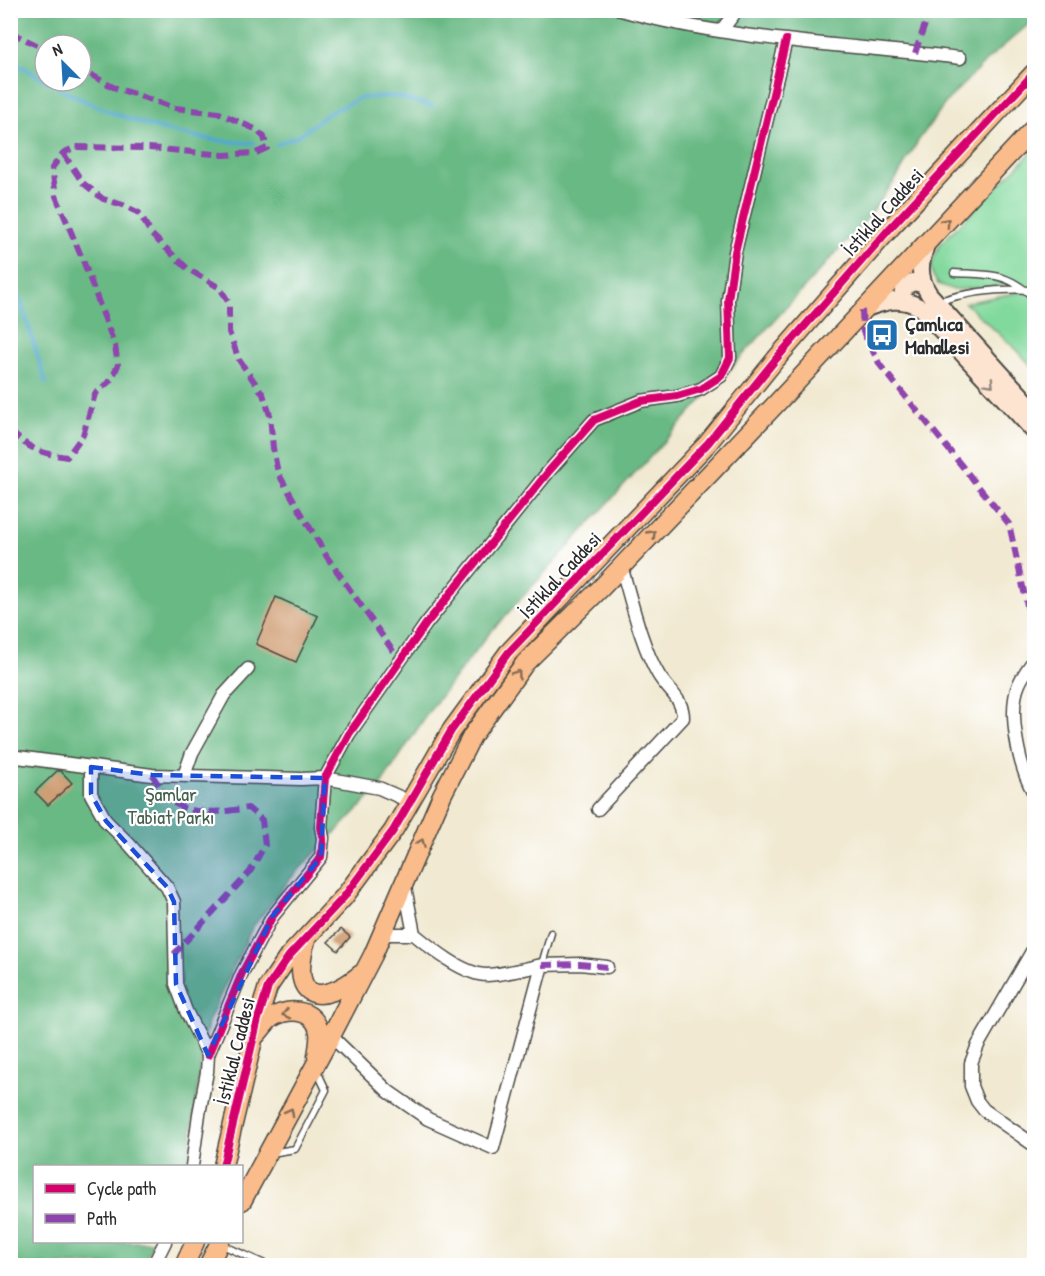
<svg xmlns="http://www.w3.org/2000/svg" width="1045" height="1276" font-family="'Patrick Hand',sans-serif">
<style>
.green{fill:#82d99d;stroke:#568264;stroke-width:1.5}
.forest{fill:#69b984;stroke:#4a7258;stroke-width:1.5;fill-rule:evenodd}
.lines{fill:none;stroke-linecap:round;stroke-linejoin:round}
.stream{stroke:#52a9cf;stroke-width:4}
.building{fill:#d09e75}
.service-casing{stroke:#494844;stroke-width:9}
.minor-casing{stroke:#494844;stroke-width:15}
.secondary-casing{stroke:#494844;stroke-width:20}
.primary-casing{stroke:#494844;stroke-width:21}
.service{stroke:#fff;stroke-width:6}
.minor{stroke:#fff;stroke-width:12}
.secondary{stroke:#fde4d0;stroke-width:16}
.primary{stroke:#f9bc8a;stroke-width:18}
.quiet{stroke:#8e44ad;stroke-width:6;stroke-dasharray:12 6;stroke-linecap:butt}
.cycleway-casing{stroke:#fff;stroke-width:11}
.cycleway{stroke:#d6006c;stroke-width:8}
.oneway{stroke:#886c56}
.oneway2{stroke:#94887e}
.marked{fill:#1d4ed8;fill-opacity:0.2;stroke:#1d4ed8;stroke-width:4.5;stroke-dasharray:12 8;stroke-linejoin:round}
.labels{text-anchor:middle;stroke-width:4.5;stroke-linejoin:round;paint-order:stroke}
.street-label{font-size:20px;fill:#2b2b2b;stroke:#fff}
.poi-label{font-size:20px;font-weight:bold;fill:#2b2b2b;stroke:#fff;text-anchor:start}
.park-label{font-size:20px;fill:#455f4d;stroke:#fff}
</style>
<rect width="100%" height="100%" fill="#fff"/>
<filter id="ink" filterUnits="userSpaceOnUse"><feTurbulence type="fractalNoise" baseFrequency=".0167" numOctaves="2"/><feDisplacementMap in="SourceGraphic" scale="12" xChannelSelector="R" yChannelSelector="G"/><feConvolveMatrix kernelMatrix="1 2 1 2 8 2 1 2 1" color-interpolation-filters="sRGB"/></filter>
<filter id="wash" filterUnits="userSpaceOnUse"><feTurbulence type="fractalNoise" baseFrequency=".008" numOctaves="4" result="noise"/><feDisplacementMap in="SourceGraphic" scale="24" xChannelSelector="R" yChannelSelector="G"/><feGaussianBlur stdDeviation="1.35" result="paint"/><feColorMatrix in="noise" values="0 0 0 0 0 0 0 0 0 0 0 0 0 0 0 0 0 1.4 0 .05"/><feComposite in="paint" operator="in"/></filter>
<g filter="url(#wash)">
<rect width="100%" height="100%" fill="#f1e9d1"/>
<path class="green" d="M 1034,150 L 1034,369 L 1018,351 L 965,303 L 1020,292 L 1011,285 L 954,290 L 938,284 L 933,276 L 931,266 L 940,244 Z"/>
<path class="forest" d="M 10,11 L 1034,11 L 1034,18 L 1030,23 L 986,61 L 946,102 L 918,141 L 896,179 L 864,222 L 487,636 L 427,714 L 379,788 L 290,879 L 252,928 L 208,1022 L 200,1067 L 189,1157 L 186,1166 L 34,1166 L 34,1242 L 154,1242 L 142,1265 L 11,1265 ZM 45,45 L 81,45 L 81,81 L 45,81 Z"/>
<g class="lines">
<path class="stream" d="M 10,60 L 45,80
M 46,81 C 109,117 181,141 254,143
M 277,144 L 298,136 L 329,113 L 360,98 L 394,96 L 432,106
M 10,267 L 46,383"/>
</g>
<g id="blocks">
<path class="building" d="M 276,597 L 318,616 L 296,662 L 256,644 Z
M 57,771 L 61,771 L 72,783 L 48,805 L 35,792 Z
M 341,929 L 350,937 L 338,951 L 328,942 Z"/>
</g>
</g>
<g filter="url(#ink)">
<use href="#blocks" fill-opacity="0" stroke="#494844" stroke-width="1.5"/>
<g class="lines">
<defs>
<path id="service" d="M 954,273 C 990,275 1007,272 1034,298
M 939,301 C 970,291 1002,288 1034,290
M 542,964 L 551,933
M 271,1153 L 295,1149 L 326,1090 L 317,1071
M 220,1244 L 269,1266"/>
<path id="minor" d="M 621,10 C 731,41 847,44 960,58
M 721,31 L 737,10
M 1034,660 C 1029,667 1023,675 1019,684 C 1007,711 1019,768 1034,793
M 10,756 L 152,775 L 301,779 L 325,778 L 379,788 L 411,802
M 91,767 L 91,794 L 106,821 L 129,844 L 167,887 L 174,902 L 176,984 L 186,1011 L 208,1055 L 207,1072 L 199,1114 L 192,1166
M 184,776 L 192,753 L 224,695 L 248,669
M 598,809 L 683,718 C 683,698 667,690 658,674 C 641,645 631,599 621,566
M 382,934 L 414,934 L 404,882
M 1034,948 L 978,1045 L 971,1063 L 971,1086 L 977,1101 L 984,1110 L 1034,1145
M 542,965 L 580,964 L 607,967
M 331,1036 L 389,1092 L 428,1119 L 493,1148 L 542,965 C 524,969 505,974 487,975 C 464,975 431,948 414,934
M 208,1055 L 242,973 L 272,917 L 321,857 L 323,838 L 321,827 L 325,778 L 349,734 L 426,624 L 549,471 L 594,420 L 641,401 L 677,396 L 701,389 L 721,376 L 730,358 L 728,300 L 735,252 L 786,40
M 153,1266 L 165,1242"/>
<path id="secondary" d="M 927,242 C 920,262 917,276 929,294 L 1034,410
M 904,301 L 902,296 L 904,288 L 912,282 L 922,284
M 866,308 C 886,301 901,296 921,308 L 1034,431"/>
<path id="primary" d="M 306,940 C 289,998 318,1009 361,974
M 256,1035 C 260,1031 264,1025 269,1020 C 284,1007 315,1007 319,1032 C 320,1039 318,1049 317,1056
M 223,1166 L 258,1019 L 268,987 L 289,956 L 344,897 L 393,831 L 451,731 L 508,653 L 708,443 L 776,359 L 891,227 L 1034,73
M 242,1201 L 331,1036 L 373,955 L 442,795 L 472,736 L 525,663 L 602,587 L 775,405 L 1034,128
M 184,1266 L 195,1242
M 208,1266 L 220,1242"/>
</defs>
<use href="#service" class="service-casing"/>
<use href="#minor" class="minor-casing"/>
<use href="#secondary" class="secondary-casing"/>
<use href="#primary" class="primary-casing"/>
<use href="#service" class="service"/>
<use href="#minor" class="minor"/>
<use href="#secondary" class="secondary"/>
<use href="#primary" class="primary"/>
<path class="quiet" d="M 10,32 L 45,49
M 915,53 L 930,10
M 63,153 L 83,183 L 103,199 L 123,205 L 139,213 L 152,235 L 188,269 L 220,288 L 229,303 L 229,332 L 239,360 L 263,394 L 270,415 L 273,448 L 278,473 L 327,557 L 400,661
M 862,310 L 863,332 L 880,365 L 1009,524 L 1034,637
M 10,431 C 31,450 40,453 67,457 L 83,435 L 95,394 L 112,379 L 118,365 L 115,346 L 84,263 L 56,196 L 52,168 L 63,153 L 76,147 L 149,148 L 224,155 L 256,153 L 267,148 L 264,137 L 255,129 L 219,113 L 175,108 L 113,87 L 81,69
M 152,775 C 158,783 162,792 169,799 C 188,817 224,812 248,808 L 262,820 L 265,845 L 250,872 L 174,954
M 542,965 L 580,964 L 607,967"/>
<defs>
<path id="cycleway" d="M 208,1055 L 242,973 L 272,917 L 321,857 L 323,838 L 321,827 L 325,778 L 349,734 L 426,624 L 549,471 L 594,420 L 641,401 L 677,396 L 701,389 L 721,376 L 730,358 L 728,300 L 735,252 L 786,40
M 223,1166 L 258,1019 L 268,987 L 289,956 L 344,897 L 393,831 L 451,731 L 508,653 L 708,443 L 776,359 L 891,227 L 1034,73"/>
</defs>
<use href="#cycleway" class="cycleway-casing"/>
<use href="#cycleway" class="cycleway"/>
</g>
<defs><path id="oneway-chevron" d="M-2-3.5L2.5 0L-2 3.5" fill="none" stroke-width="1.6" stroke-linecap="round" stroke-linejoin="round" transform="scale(1.5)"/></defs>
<g class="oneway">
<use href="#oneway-chevron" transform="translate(946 222) rotate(-47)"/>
<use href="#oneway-chevron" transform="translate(652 534) rotate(-46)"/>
<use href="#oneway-chevron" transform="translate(517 674) rotate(-54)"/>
<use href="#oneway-chevron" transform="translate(421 843) rotate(-67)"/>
<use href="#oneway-chevron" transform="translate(286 1014) rotate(166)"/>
<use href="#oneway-chevron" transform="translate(290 1112) rotate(-61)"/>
</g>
<use class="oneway2" href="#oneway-chevron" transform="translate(990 383) rotate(47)"/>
</g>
<path class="marked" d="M 91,767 L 152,775 L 325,778 L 321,857 L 272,917 L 208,1055 L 176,984 L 174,902 L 167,887 L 106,821 L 91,794 Z"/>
<defs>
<symbol id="bus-square" viewBox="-11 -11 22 22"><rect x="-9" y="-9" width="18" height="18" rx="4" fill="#1f6fb2" stroke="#fff"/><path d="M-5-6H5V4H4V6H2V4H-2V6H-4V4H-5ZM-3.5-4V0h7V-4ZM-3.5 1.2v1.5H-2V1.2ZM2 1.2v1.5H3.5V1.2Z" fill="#fff"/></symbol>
</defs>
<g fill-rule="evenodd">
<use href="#bus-square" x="863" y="316" width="38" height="38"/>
</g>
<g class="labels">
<g class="street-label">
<text transform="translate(883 212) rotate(-48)" y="7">İstiklal Caddesi</text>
<text transform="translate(560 575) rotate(-47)" y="7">İstiklal Caddesi</text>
<text transform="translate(235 1051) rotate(-76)" y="7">İstiklal Caddesi</text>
</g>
<g class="poi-label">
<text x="905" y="331">Çamlıca<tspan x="905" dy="23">Mahallesi</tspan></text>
</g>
<g class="park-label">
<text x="171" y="801">Şamlar<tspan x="171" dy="23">Tabiat Parkı</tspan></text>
</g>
</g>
<rect width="1045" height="1276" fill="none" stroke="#fff" stroke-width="36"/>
<rect x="33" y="1165" width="210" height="78" fill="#ffffff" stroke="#aaaaaa" stroke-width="1.5"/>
<rect x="45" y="1184" width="30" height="9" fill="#d6006c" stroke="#aaaaaa" stroke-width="1.5"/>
<text x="87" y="1195" font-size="18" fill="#2b2b2b">Cycle path</text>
<rect x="45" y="1214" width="30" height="9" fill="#8e44ad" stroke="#aaaaaa" stroke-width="1.5"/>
<text x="87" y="1225" font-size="18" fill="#2b2b2b">Path</text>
<g transform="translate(63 63) rotate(336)"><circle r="28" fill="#ffffff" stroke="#aaaaaa" stroke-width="1.5"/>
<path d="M0-4.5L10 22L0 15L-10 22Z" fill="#1f6fb2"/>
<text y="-9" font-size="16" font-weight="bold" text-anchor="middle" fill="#2b2b2b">N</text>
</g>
</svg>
